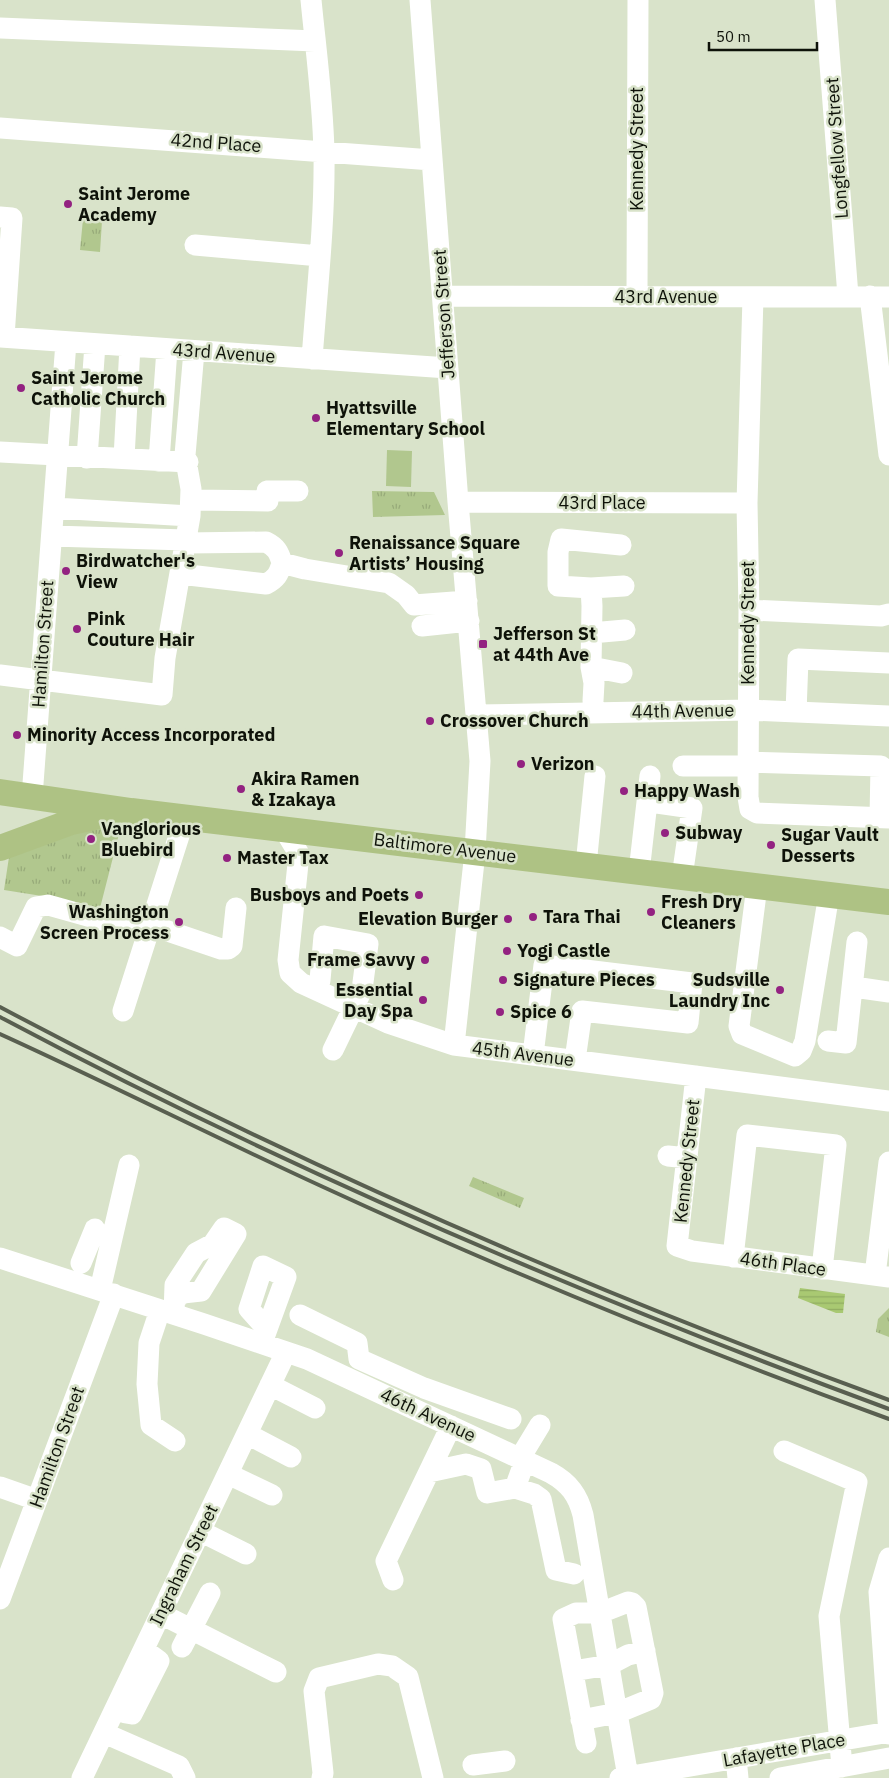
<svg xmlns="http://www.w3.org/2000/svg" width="889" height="1778" font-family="'IBM Plex Sans',sans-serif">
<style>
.grass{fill:url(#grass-tufts)}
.garden{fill:#b1c78e}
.water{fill:url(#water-rules)}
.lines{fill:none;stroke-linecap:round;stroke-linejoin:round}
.minor{stroke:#fff;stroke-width:21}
.major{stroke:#aec284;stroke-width:26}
.rail{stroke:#595f50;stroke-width:4}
.poi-dot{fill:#932281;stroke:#d9e3ca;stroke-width:2}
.labels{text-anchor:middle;stroke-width:5;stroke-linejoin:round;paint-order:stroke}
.street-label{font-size:18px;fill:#0e1209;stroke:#d9e3ca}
.poi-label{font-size:18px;font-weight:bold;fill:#0e1209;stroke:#d9e3ca;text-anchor:start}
</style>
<defs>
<pattern id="grass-tufts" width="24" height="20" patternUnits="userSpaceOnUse" patternTransform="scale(1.25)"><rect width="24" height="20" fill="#b1c78e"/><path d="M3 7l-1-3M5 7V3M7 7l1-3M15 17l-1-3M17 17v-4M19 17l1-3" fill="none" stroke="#97aa79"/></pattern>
<pattern id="water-rules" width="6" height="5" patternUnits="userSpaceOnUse" patternTransform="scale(1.25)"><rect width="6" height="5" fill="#a9c972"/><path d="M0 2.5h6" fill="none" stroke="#90ac61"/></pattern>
</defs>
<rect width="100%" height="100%" fill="#d9e3ca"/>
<path class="grass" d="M 83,219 L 102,221 L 100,252 L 80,250 Z
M 372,491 L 434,492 L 445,515 L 373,517 Z
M 111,828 L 120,830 L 99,912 L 42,896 L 4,890 L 9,857 L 79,831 Z
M 473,1177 L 524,1198 L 520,1208 L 469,1186 Z
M 889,1308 L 889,1337 L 876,1332 L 878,1319 Z"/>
<path class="garden" d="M 387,450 L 412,451 L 411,487 L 386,486 Z"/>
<path class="water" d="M 800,1288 L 845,1294 L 843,1313 L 836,1313 L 798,1298 Z"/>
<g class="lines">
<path class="minor" d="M 311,0 C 316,51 323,102 324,153 C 325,221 317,290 312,359
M 420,0 L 458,502 L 480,761 L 475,852 L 454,1045
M 825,0 L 848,296
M 0,28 L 315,41
M 0,128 L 432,160
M 0,217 L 12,218 L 4,337
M 195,245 L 320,256
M 443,296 L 889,297
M 870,296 L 889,455
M 637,297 L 638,0
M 753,297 L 747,503 L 749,610 L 748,797 L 750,809 L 757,813 L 889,818
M 0,337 L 448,368
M 0,452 L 188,462
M 87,458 L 95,344
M 124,458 L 130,346
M 159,461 L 167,349
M 191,500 L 268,501 L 267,491 L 298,491
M 458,502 L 747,503
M 54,508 L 190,516
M 52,536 L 186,540
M 186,543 L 266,542 C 276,547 279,552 282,563
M 180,574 L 266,584 C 276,579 279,574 282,563 L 305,569 L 389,583 L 406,595 L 414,605 L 467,601
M 591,588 L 624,586
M 749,610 L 881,616 L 889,614
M 422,626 L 469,621
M 591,633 L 625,630
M 591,667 L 622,673
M 0,675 L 162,695 L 165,658 L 190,516 L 191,489 L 185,455 L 194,351
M 593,701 L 594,683 L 591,667 L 592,606 L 591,588 L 558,586 L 558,552 L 561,539 L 621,545
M 796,712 L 798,659 L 889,663
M 477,715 L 749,710 L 889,716
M 748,762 L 881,766 L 880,817
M 683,766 L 748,766
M 32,797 L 66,342
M 657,803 L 692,808 L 682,877
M 284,829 L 299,854 L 288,960 L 290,973 L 301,983 L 388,1023 L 454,1045 L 889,1101
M 586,865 L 595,776
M 639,872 L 650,776
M 757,886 L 739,1026 L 742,1034 L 795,1056 L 801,1051 L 805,1041 L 829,894
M 150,925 L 221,949 L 228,949 L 232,946 L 236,908
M 0,937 L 17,946 L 36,907 L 48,905 L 148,933
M 854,987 L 889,992
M 318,990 L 320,980 L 324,936 L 368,944 L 362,990 L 333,1050
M 123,1011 L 185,817
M 828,1041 L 846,1043 L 857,942
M 533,1055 L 544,965 L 692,983 L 688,1023 L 582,1011 L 575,1060
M 696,1076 L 677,1246 L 692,1251 L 889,1277
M 668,1156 L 688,1158
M 733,1257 L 747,1135 L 836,1145 L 822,1269
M 0,1258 L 204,1324 L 307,1359 L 551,1473 C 569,1483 578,1495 583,1515 L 628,1777
M 81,1263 L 95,1229
M 875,1275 L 889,1162
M 100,1290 L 129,1165
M 160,1310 L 149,1343 L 147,1384 L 151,1425 L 175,1441
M 174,1314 L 175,1285 L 196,1253 L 213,1244 L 224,1228 L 236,1234 L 201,1291 L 183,1293 L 175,1299
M 300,1315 L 357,1343 L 359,1359 L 424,1388 L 511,1419
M 262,1343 L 286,1277 L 263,1266 L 249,1309 L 267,1329
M 270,1385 L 315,1408
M 247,1434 L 291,1457
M 784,1451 L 857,1482 L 829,1616 L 842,1767
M 520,1458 L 540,1425
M 429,1472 L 466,1464 L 481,1469 L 487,1493 L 515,1488 L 525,1460
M 228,1474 L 272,1495
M 0,1487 L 37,1500
M 515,1488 L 534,1494 L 541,1499 L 556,1570 L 574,1574
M 200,1531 L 246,1554
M 889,1558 L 879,1592 L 889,1734
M 393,1580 L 386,1561 L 451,1426
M 0,1599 L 114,1294
M 161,1614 L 276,1672
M 182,1647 L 210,1593
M 573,1671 L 609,1665 L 628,1655 L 645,1651
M 116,1708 L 126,1713 L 132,1714 L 159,1661 L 144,1650
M 581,1720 L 617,1713 L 651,1699 L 653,1693 L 636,1607 L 632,1603 L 628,1602 L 600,1613 L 576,1613 L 563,1619 L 586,1743
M 104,1733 L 179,1766 L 185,1778
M 736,1758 L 738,1778
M 473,1765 L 505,1761
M 82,1778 L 286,1352
M 322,1778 L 323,1773 L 314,1691 L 319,1678 L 378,1664 L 392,1666 L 408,1677 L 433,1778
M 620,1778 L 889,1732
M 780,1778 L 889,1758"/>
<path class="major" d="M 0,792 L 131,811 L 889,902
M 0,848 L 71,822 L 109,814"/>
<path class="rail" d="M 0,1007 C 286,1159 585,1289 889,1400
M 0,1017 C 286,1169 586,1297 889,1409
M 0,1034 C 108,1083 214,1137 321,1186 C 507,1272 697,1349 889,1419"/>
</g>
<g class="poi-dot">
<circle cx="68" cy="204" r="5"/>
<circle cx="21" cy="388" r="5"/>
<circle cx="316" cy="418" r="5"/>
<circle cx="339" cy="553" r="5"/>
<circle cx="66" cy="571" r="5"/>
<circle cx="77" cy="629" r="5"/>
<rect x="478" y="639" width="10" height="10" rx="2.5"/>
<circle cx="430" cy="721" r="5"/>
<circle cx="17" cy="735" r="5"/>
<circle cx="521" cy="764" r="5"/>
<circle cx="241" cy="789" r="5"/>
<circle cx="624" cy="791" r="5"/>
<circle cx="665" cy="833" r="5"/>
<circle cx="91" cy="839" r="5"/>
<circle cx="771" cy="845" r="5"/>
<circle cx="227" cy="858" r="5"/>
<circle cx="419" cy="895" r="5"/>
<circle cx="651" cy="912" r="5"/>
<circle cx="533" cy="917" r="5"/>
<circle cx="508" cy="919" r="5"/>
<circle cx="179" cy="922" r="5"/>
<circle cx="507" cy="951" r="5"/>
<circle cx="425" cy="960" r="5"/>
<circle cx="503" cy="980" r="5"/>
<circle cx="780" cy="990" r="5"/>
<circle cx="423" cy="1000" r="5"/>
<circle cx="500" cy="1012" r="5"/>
</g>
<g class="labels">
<g class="street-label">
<text transform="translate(216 143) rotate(4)" y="6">42nd Place</text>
<text transform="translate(837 148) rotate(-94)" y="6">Longfellow Street</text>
<text transform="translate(637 149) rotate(-90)" y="6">Kennedy Street</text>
<text x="666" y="303">43rd Avenue</text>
<text transform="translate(444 314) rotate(-94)" y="6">Jefferson Street</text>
<text transform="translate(224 353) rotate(4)" y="6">43rd Avenue</text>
<text x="602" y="509">43rd Place</text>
<text transform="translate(748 623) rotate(-90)" y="6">Kennedy Street</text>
<text transform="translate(43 644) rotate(-86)" y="6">Hamilton Street</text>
<text transform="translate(683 711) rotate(-1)" y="6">44th Avenue</text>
<text transform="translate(445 848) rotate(7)" y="6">Baltimore Avenue</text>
<text transform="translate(523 1054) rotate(7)" y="6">45th Avenue</text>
<text transform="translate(687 1161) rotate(-84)" y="6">Kennedy Street</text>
<text transform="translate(783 1264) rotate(8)" y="6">46th Place</text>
<text transform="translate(428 1415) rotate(25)" y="6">46th Avenue</text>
<text transform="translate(57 1447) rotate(-70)" y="6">Hamilton Street</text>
<text transform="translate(184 1565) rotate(-64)" y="6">Ingraham Street</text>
<text transform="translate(784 1750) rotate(-10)" y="6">Lafayette Place</text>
</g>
<g class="poi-label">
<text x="78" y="200">Saint Jerome<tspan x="78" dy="21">Academy</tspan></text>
<text x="31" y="384">Saint Jerome<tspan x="31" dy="21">Catholic Church</tspan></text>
<text x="326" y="414">Hyattsville<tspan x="326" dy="21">Elementary School</tspan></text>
<text x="349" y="549">Renaissance Square<tspan x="349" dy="21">Artists’ Housing</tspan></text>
<text x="76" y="567">Birdwatcher's<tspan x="76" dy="21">View</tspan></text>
<text x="87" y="625">Pink<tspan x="87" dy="21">Couture Hair</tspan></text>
<text x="493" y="640">Jefferson St<tspan x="493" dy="21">at 44th Ave</tspan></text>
<text x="440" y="727">Crossover Church</text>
<text x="27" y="741">Minority Access Incorporated</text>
<text x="531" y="770">Verizon</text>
<text x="251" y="785">Akira Ramen<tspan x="251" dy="21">&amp; Izakaya</tspan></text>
<text x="634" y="797">Happy Wash</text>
<text x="101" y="835">Vanglorious<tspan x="101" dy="21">Bluebird</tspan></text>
<text x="675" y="839">Subway</text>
<text x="781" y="841">Sugar Vault<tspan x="781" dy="21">Desserts</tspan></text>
<text x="237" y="864">Master Tax</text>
<text x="409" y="901" text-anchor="end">Busboys and Poets</text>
<text x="661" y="908">Fresh Dry<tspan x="661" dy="21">Cleaners</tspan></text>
<text x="169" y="918" text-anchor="end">Washington<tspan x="169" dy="21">Screen Process</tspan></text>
<text x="543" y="923">Tara Thai</text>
<text x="498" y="925" text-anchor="end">Elevation Burger</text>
<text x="517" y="957">Yogi Castle</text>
<text x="415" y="966" text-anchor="end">Frame Savvy</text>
<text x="513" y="986">Signature Pieces</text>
<text x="770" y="986" text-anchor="end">Sudsville<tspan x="770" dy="21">Laundry Inc</tspan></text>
<text x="413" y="996" text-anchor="end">Essential<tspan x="413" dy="21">Day Spa</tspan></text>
<text x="510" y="1018">Spice 6</text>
</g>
</g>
<path d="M709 42v8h108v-8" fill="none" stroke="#0e1209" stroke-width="2.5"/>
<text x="716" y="42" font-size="15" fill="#0e1209" stroke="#d9e3ca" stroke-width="4" paint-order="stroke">50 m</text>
</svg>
